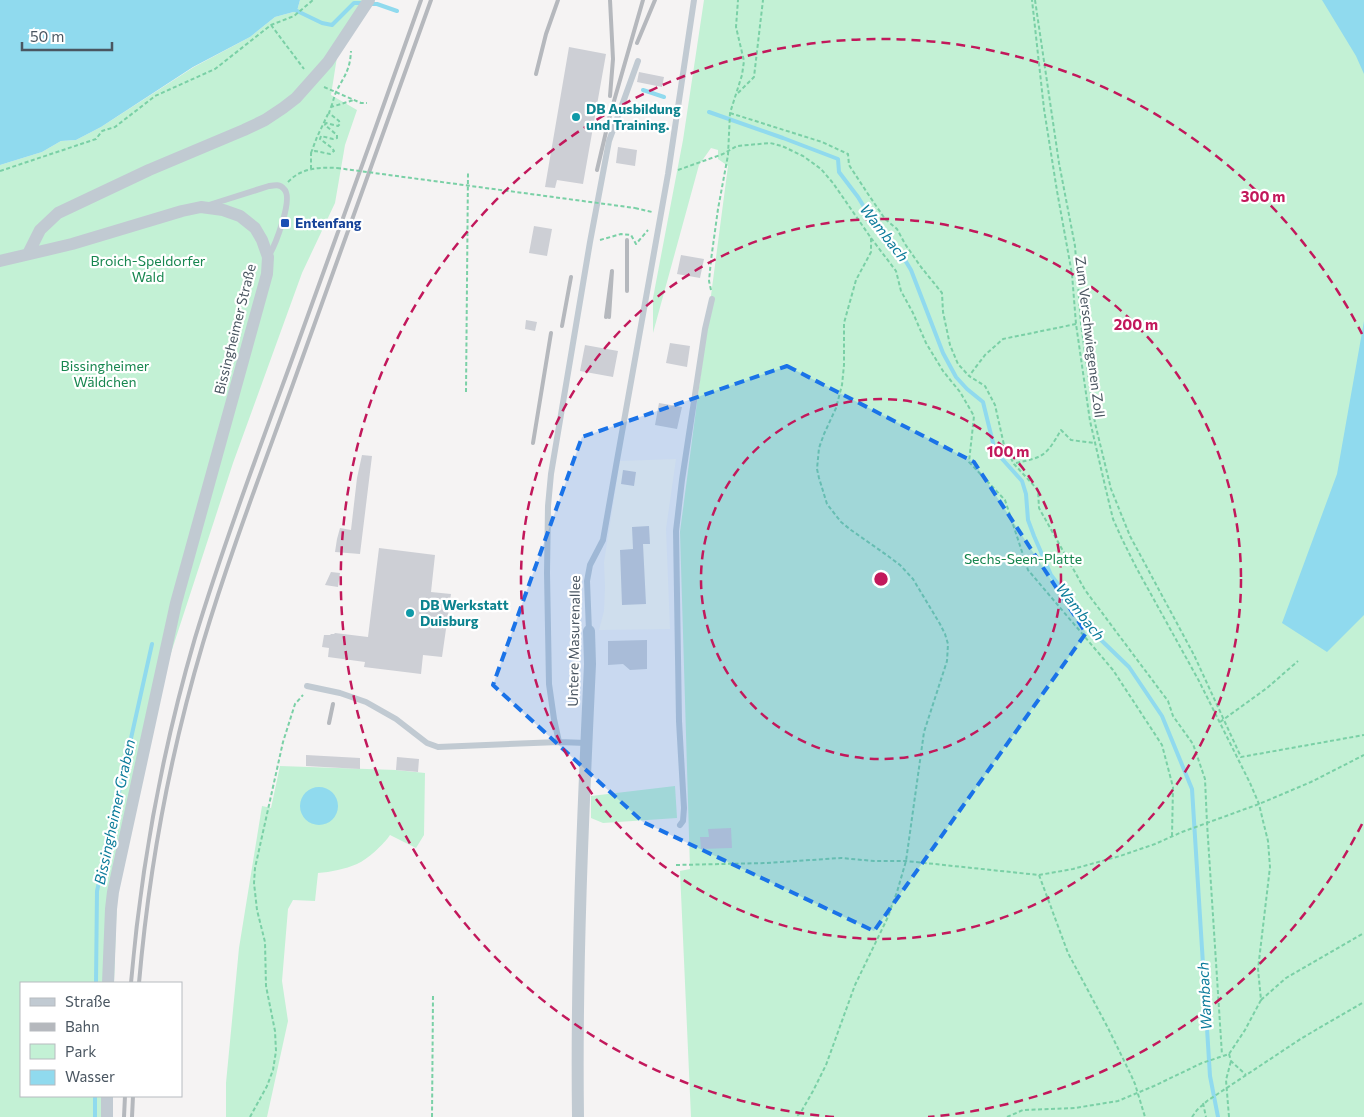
<svg xmlns="http://www.w3.org/2000/svg" width="1364" height="1117" font-family="Commissioner,sans-serif">
<style>
.commercial{fill:#fdf9ef}
.green{fill:#c3f1d5}
.water{fill:#90daee}
.lines{fill:none;stroke-linecap:round;stroke-linejoin:round}
.stream{stroke:#90daee;stroke-width:4}
.building{fill:#cdcfd5}
.path{stroke:#7ad0a6;stroke-width:2;stroke-dasharray:4 2.5;stroke-linecap:butt}
.service{stroke:#c1cad2;stroke-width:6}
.minor{stroke:#c1cad2;stroke-width:12}
.rail{stroke:#b5b8bd;stroke-width:4}
.path-bridge{stroke:#7ad0a6;stroke-width:2;stroke-dasharray:4 2.5;stroke-linecap:butt}
.marked{fill:#1a73e8;fill-opacity:0.2;stroke:#1a73e8;stroke-width:4;stroke-dasharray:10 6;stroke-linejoin:round}
.ring{fill:none;stroke:#c2185b;stroke-width:2.5;stroke-dasharray:9 6}
.culture-dot{fill:#0f9aa8;stroke:#fff;stroke-width:2}
.transit-dot{fill:#1a4fb4;stroke:#fff;stroke-width:2}
.labels{text-anchor:middle;stroke-width:4.5;stroke-linejoin:round;paint-order:stroke}
.culture-label{font-size:14px;font-weight:bold;fill:#0d838f;stroke:#fff;text-anchor:start}
.transit-label{font-size:14px;font-weight:bold;fill:#164399;stroke:#fff;text-anchor:start}
.park-label{font-size:14px;fill:#17864f;stroke:#fff}
.street-label{font-size:14px;fill:#4a5661;stroke:#fff}
.water-label{font-size:15px;font-style:italic;fill:#0c7c9b;stroke:#fff}
.centre{fill:#c2185b;stroke:#fff;stroke-width:2.5}
.ring-label{font-size:15px;text-anchor:middle;font-weight:bold;fill:#c2185b;stroke:#fff;stroke-width:4.5;stroke-linejoin:round;paint-order:stroke}
</style>
<rect width="100%" height="100%" fill="#f5f3f3"/>
<path class="commercial" d="M 676,459 L 666,529 L 670,629 L 599,630 L 604,611 L 605,587 L 604,562 L 620,461 Z"/>
<path class="green" d="M 300,0 L 364,0 L 337,57 L 331,95 L 357,110 L 345,145 L 335,203 L 302,273 L 233,463 L 167,665 L 117,895 L 114,983 L 21,983 L 21,1096 L 110,1096 L 109,1117 L 0,1117 L 0,165 L 42,152 L 61,141 L 76,140 L 101,127 L 194,67 L 250,37 L 275,17 L 297,11 Z
M 704,0 L 1364,0 L 1364,1117 L 691,1117 L 680,871 L 690,869 L 680,532 L 728,166 L 718,159 L 718,150 L 711,148 L 699,165 L 653,333 L 653,298 L 683,140 Z
M 280,766 L 396,770 L 425,773 L 424,835 L 416,848 L 390,835 C 384,844 367,860 357,864 C 345,869 331,872 318,873 L 315,901 L 293,900 L 288,909 L 282,981 L 288,1021 L 267,1117 L 226,1117 L 226,1083 L 239,948 L 262,806 L 271,808 Z
M 675,786 L 677,818 L 603,823 L 591,818 L 591,796 Z"/>
<path class="water" d="M 0,0 L 300,0 L 297,11 L 275,17 L 250,37 L 193,67 L 101,127 L 76,140 L 61,141 L 42,152 L 0,165 Z
M 1322,0 L 1364,0 L 1364,74 L 1356,56 Z
M 1364,321 L 1364,615 L 1327,652 L 1282,623 L 1337,474 Z
M300 806a19 19 0 1 1 38 0a19 19 0 1 1-38 0Z"/>
<g class="lines">
<path class="stream" d="M 371,4 L 377,4 L 397,11
M 293,9 L 322,23 L 332,25 L 354,3 L 364,3
M 643,90 L 664,97
M 709,112 L 783,138 L 838,159 L 839,172 L 858,197 L 881,235 L 899,250 L 911,270 L 943,353 L 956,377 L 967,389 L 983,402 L 995,451 L 1022,481 L 1026,494 L 1028,520 L 1034,536 L 1051,575 L 1101,640 L 1129,667 L 1162,716 L 1192,789 L 1210,1076 L 1218,1117
M 96,983 L 97,891 L 152,644
M 95,1117 L 95,1096"/>
</g>
<path class="building" d="M 569,47 L 606,54 L 583,184 L 557,180 L 555,188 L 545,187 Z
M 639,72 L 664,77 L 662,87 L 637,82 Z
M 618,147 L 637,150 L 635,166 L 616,163 Z
M 534,226 L 552,229 L 547,256 L 529,253 Z
M 681,255 L 704,259 L 700,278 L 677,274 Z
M 526,320 L 537,322 L 535,331 L 525,329 Z
M 670,343 L 690,346 L 687,367 L 666,363 Z
M 585,345 L 618,351 L 613,377 L 580,371 Z
M 659,403 L 682,407 L 677,429 L 655,425 Z
M 362,455 L 372,456 L 360,554 L 335,552 L 337,539 L 340,528 L 351,530 L 357,478 Z
M 623,470 L 636,472 L 634,486 L 621,484 Z
M 649,526 L 650,544 L 643,544 L 646,604 L 622,605 L 620,550 L 633,549 L 632,527 Z
M 379,548 L 435,555 L 431,592 L 451,594 L 442,657 L 423,655 L 421,674 L 364,667 L 365,662 L 328,657 L 329,648 L 322,647 L 324,635 L 330,635 L 331,634 L 334,634 L 335,633 L 368,637 Z
M 331,572 L 340,573 L 338,587 L 325,585 Z
M 647,640 L 647,669 L 630,670 L 623,664 L 608,665 L 608,641 Z
M 306,755 L 360,758 L 360,769 L 306,766 Z
M 397,757 L 419,759 L 418,772 L 396,770 Z
M 731,828 L 732,848 L 701,849 L 700,837 L 709,837 L 708,829 Z"/>
<g class="lines">
<path class="path" d="M 1035,0 L 1059,163 L 1075,246 L 1081,324 L 1095,423 L 1111,489 L 1130,536 L 1194,655 L 1241,757 L 1364,735
M 271,25 L 304,69
M 324,87 L 361,103 L 367,103
M 738,93 L 754,77 L 763,0
M 331,107 C 333,102 334,97 336,92 C 344,76 350,71 351,51
M 730,113 L 822,142 L 848,154 L 849,165 L 868,194 L 885,219 L 897,229 L 905,244 L 921,267 L 942,293 L 943,312 L 950,345 L 958,364 L 969,376
M 311,153 L 317,137 L 328,114
M 311,169 L 311,153 L 315,151 L 330,154 L 334,151 L 332,148 L 320,139 L 321,136 L 333,139 L 337,138 L 337,135 L 325,125 L 326,123 L 338,126 L 340,124 L 339,121 L 329,113 L 331,107 L 354,100
M 678,170 L 723,154 L 737,146 L 770,143 L 782,146 L 803,156 L 821,169 L 833,183 L 871,238 L 871,252 L 856,280 L 844,323 L 844,365 L 842,385 L 836,408 L 824,434 L 819,448 L 817,469 L 819,478 L 827,504 L 841,522 L 851,530 L 888,556 L 900,565 L 913,579 L 940,624 L 945,634 L 948,644 L 947,661 L 924,732 L 906,861 L 897,892 L 887,919 L 855,985 L 826,1065 L 813,1091 L 801,1112 L 796,1117
M 0,171 L 96,139 L 102,131 L 115,127 L 155,96 L 215,69 L 271,25 L 294,16 L 313,0
M 288,182 C 301,168 319,167 337,168
M 635,208 L 652,212
M 871,238 L 896,271 L 901,291 L 913,313 L 926,343 L 943,371 L 960,392 L 974,416 L 969,462 L 1005,500 L 1028,570 L 1113,670 L 1162,745 L 1173,787 L 1172,836
M 600,240 L 621,234 L 631,235 L 636,244 L 648,230
M 711,290 L 709,281 L 711,260 L 718,209 L 728,155 L 730,113 L 742,75 L 744,61 L 736,27 L 738,0
M 1076,324 L 1003,339 L 985,355 L 969,376 L 985,386 L 995,405 L 1004,445 L 1014,464 L 1038,490 L 1039,508 L 1085,590 L 1168,701 L 1173,716 L 1193,744 L 1205,779 L 1207,823 L 1222,1055
M 466,392 L 468,172
M 1016,463 C 1044,457 1046,456 1061,430 L 1071,440 L 1094,443
M 1220,722 L 1267,688 L 1298,661
M 676,865 L 767,863 L 841,858 L 874,861 L 906,861 L 1039,875 L 1073,869 L 1120,856 L 1155,844 L 1182,832 L 1259,804 L 1311,782 L 1364,755
M 1039,875 L 1068,953 L 1108,1028 L 1131,1075 L 1135,1084 L 1145,1117
M 1261,1000 L 1286,978 L 1364,933
M 1229,1054 L 1231,1061 L 1246,1075
M 1203,1103 L 1206,1117
M 250,1117 L 267,1086 L 273,1070 L 276,1051 L 275,1031 L 266,986 L 265,942 L 257,910 L 254,883 L 255,868 L 283,742 L 295,704 L 303,695
M 432,1117 L 433,996
M 1007,1117 L 1023,1110 L 1075,1108 L 1118,1101 L 1154,1086 L 1202,1063 L 1229,1054 L 1245,1030 L 1261,1000 L 1258,969 L 1270,867 L 1268,841 L 1263,821 L 1259,804 L 1250,783 L 1199,681 L 1137,569 L 1122,539 L 1113,519 L 1106,490 L 1090,421 L 1076,324 L 1072,274 L 1057,191 L 1044,109 L 1032,0
M 1192,1117 L 1197,1110 L 1207,1101 L 1302,1038 L 1364,1002
M 1229,1117 L 1226,1080 L 1231,1061"/>
<path class="service" d="M 209,205 L 269,186 C 275,185 280,184 284,189 C 294,198 275,246 268,257
M 589,631 L 587,581 L 590,565 L 603,540 L 616,466 L 668,174 L 694,0
M 307,686 L 340,693 L 366,702 L 396,719 L 427,743 L 438,747 L 559,742 L 586,743
M 559,742 L 554,719 L 549,684 L 547,573 L 548,506 L 551,474 L 590,242 L 609,141 L 638,61
M 680,825 L 683,821 L 684,808 L 679,721 L 676,531 L 682,480 L 705,329 L 712,299"/>
<path class="minor" d="M 28,254 L 40,230 L 58,213 L 149,170 L 244,130 L 265,120 L 283,108 L 296,98 L 328,62 L 369,0
M 0,261 L 72,244 L 182,211 L 201,207 L 223,210 L 240,216 L 255,228 L 262,240 L 268,257 L 267,274 L 176,603 L 113,892 L 111,909 L 108,983
M 107,1117 L 107,1096
M 578,1117 C 576,966 583,815 590,664 L 589,631"/>
<path class="rail" d="M 610,0 L 613,59 L 610,96
M 637,43 L 655,0
M 536,74 L 546,34 L 558,0
M 597,170 L 610,115 L 643,0
M 627,240 L 627,291
M 606,317 L 612,271 L 609,317
M 562,326 L 571,277
M 533,443 L 551,333
M 329,723 L 333,704
M 131,983 C 141,867 162,751 195,638 C 223,546 257,455 290,365 C 334,243 378,122 421,0
M 139,983 C 149,868 170,754 203,643 C 229,556 262,470 293,384 C 339,256 385,128 431,0
M 124,1117 L 125,1096
M 132,1117 L 133,1096"/>
<path class="path-bridge" d="M 337,168 L 635,208"/>
</g>
<path class="marked" d="M 787,366 L 974,462 L 1086,633 L 874,931 L 643,822 L 493,685 L 582,437 Z"/>
<g class="ring">
<circle cx="881" cy="579" r="180"/>
<circle cx="881" cy="579" r="360"/>
<path d="M1362 824A540 540 0 0 1 928 1117M834 1117A540 540 0 1 1 1362 334"/>
</g>
<g class="culture-dot">
<circle cx="576" cy="117" r="5"/>
<circle cx="410" cy="613" r="5"/>
</g>
<rect class="transit-dot" x="280" y="218" width="10" height="10" rx="2.5"/>
<g class="labels">
<g class="culture-label">
<text x="586" y="114">DB Ausbildung<tspan x="586" dy="16">und Training.</tspan></text>
<text x="420" y="610">DB Werkstatt<tspan x="420" dy="16">Duisburg</tspan></text>
</g>
<g class="transit-label">
<text x="295" y="228">Entenfang</text>
</g>
<g class="park-label">
<text x="148" y="266">Broich-Speldorfer<tspan x="148" dy="16">Wald</tspan></text>
<text x="105" y="371">Bissingheimer<tspan x="105" dy="16">Wäldchen</tspan></text>
<text x="1023" y="564">Sechs-Seen-Platte</text>
</g>
<g class="street-label">
<text transform="translate(235 329) rotate(-76)" y="5">Bissingheimer Straße</text>
<text transform="translate(1090 337) rotate(83)" y="5">Zum Verschwiegenen Zoll</text>
<text transform="translate(574 641) rotate(-89)" y="5">Untere Masurenallee</text>
</g>
<g class="water-label">
<text transform="translate(884 233) rotate(52)" y="5">Wambach</text>
<text transform="translate(1080 612) rotate(52)" y="5">Wambach</text>
<text transform="translate(115 812) rotate(-78)" y="5">Bissingheimer Graben</text>
<text transform="translate(1205 996) rotate(-93)" y="5">Wambach</text>
</g>
</g>
<circle cx="881" cy="579" r="8" class="centre"/>
<g class="ring-label">
<text x="1263" y="202">300 m</text>
<text x="1136" y="330">200 m</text>
<text x="1008" y="457">100 m</text>
</g>
<rect x="20" y="982" width="162" height="115" fill="#ffffff" stroke="#b7bbc0"/>
<rect x="30" y="998" width="25" height="8" fill="#c1cad2" stroke="#b7bbc0"/>
<text x="65" y="1007" font-size="15" fill="#4a5661">Straße</text>
<rect x="30" y="1023" width="25" height="8" fill="#b5b8bd" stroke="#b7bbc0"/>
<text x="65" y="1032" font-size="15" fill="#4a5661">Bahn</text>
<rect x="30" y="1044" width="25" height="15" fill="#c3f1d5" stroke="#b7bbc0"/>
<text x="65" y="1057" font-size="15" fill="#4a5661">Park</text>
<rect x="30" y="1070" width="25" height="15" fill="#90daee" stroke="#b7bbc0"/>
<text x="65" y="1082" font-size="15" fill="#4a5661">Wasser</text>
<path d="M22 42v8h90v-8" fill="none" stroke="#4a5661" stroke-width="2.5"/>
<text x="30" y="42" font-size="15" fill="#4a5661" stroke="#ffffff" stroke-width="4" paint-order="stroke">50 m</text>
</svg>
